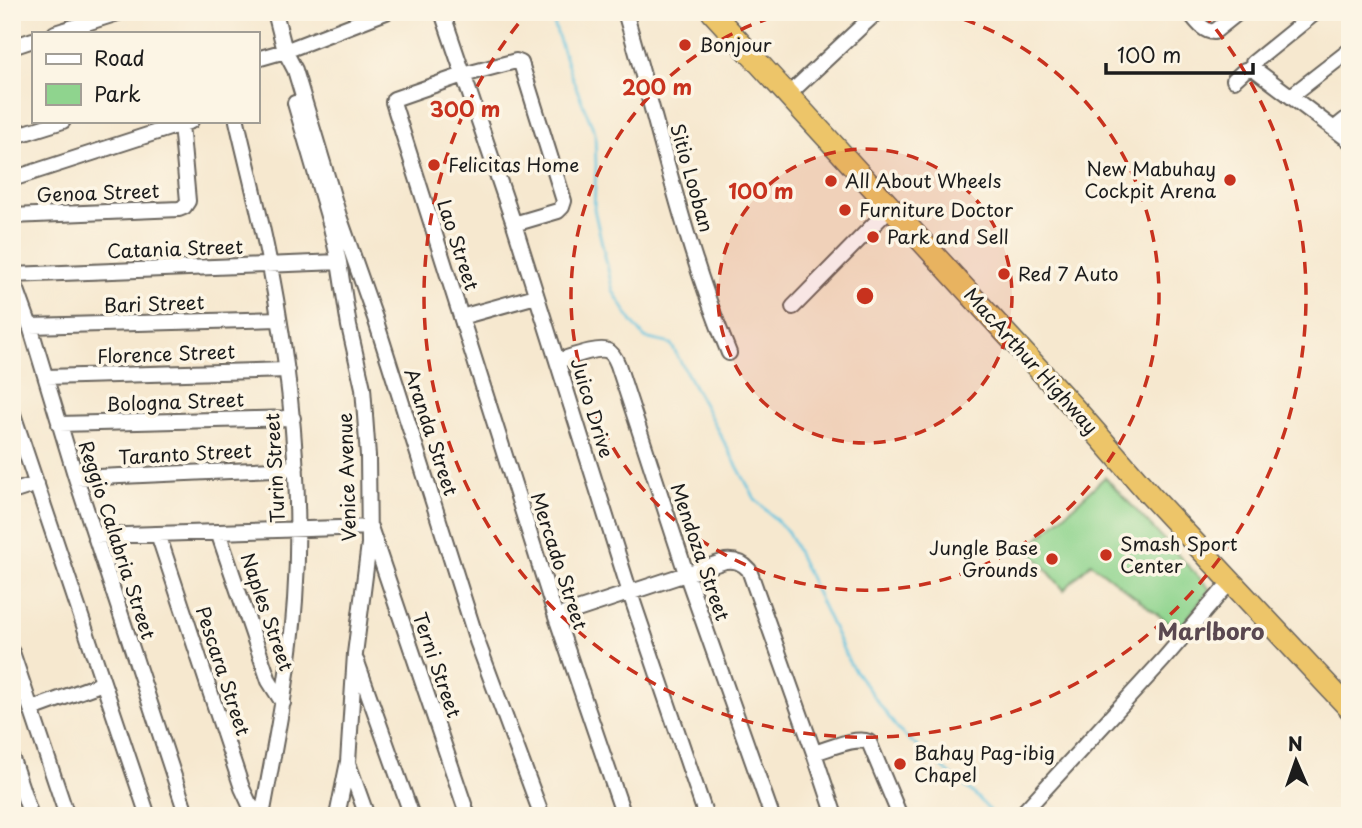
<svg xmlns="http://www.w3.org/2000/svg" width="1362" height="828" font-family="'Playpen Sans',sans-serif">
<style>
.green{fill:#8fd48e;stroke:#567855;stroke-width:2}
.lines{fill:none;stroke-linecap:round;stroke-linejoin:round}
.stream{stroke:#61c2df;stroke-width:2.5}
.minor-casing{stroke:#68635b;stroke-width:18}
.highway-casing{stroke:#68635b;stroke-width:24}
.minor{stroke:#fff;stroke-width:14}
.highway{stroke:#edc569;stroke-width:21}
.ring{fill:none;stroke:#c8321e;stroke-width:3.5;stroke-dasharray:12 9}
.poi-dot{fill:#c8321e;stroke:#fcf5e5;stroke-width:2.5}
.labels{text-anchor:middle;stroke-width:7;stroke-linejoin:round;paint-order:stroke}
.poi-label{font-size:19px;fill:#1c1c1c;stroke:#fcf5e5;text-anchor:start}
.street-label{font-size:19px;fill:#1c1c1c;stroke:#fcf5e5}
.quarter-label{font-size:23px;font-weight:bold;fill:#5a4850;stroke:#fcf5e5}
.centre{fill:#c8321e;stroke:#fcf5e5;stroke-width:3.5}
.ring-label{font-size:21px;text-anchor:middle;font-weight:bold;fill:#c8321e;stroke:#fcf5e5;stroke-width:7;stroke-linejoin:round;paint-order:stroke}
</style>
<rect width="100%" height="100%" fill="#fcf5e5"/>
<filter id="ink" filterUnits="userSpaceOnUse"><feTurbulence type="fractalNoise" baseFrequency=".0143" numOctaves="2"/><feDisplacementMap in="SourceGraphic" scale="14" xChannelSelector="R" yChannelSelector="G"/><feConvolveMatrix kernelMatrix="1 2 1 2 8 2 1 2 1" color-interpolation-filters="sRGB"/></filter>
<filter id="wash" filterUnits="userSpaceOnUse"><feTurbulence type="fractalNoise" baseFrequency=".00686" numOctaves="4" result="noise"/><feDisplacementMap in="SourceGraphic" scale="28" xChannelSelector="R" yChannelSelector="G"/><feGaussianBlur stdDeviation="1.57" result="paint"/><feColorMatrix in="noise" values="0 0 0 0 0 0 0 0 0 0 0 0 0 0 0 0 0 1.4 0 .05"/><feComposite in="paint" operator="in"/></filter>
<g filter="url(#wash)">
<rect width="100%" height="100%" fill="#f6e8cf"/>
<path class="green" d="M 1105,477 L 1210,589 L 1178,630 L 1091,563 L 1064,590 L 1028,548 Z"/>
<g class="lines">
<path class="stream" d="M 550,12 L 571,75 L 595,133 L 596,166 L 594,209 L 613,291 L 632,322 L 645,338 L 671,344 L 755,499 L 788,532 L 850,664 L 899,731 L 973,793 L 995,816"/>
</g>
</g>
<g filter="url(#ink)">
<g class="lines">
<defs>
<path id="minor" d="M 275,12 L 285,51 L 295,70 L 339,216 L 375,318 L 477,641 L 542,816
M 442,12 L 514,224 L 630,593 L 706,816
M 625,12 C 659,126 683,243 729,353
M 1189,12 C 1196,20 1203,32 1214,32 L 1239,12
M 1316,12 L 1253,63 L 1253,68 L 1350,141
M 55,33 L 121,12
M 12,47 L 33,40
M 257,59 L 285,51 L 386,12
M 1234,80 L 1245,70 L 1253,68
M 788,95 L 877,12
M 1291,96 L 1350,50
M 295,103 L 330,223 L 339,262 L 349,326 L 363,388 L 368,456 L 369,544 L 355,654 L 348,762 L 337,816
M 237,121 C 248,169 261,217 270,266 C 291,376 303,488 295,600 C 290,673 275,744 262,816
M 1334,129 L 1350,116
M 12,137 L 63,121
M 12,179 L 191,121
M 12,216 L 179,209 L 184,207 L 188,201 L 181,124
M 514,224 L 558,211 L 562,207 L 564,201 L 521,63 L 516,61 L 463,75 L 394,99 L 393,102 L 556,617 L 624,816
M 12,275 L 339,262
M 12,276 L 30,326 L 76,478 L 187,816
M 793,307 L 891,207
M 461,317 L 536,296
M 30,326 L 279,319
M 557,361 C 568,358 599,346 608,351 C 613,353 616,360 618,365 L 686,573 L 772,816
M 46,377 L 287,370
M 12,411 L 148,816
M 59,424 L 293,418
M 76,478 L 296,468
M 12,492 L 37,484
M 218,532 L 269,681 L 283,703
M 158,534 L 242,788 L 249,803 L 259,816
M 95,536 L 370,527 L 468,816
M 556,617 L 725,561 C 735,560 742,562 749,570 L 814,753 L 835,816
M 12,652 L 67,816
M 357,662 L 412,816
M 32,709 L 103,683
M 814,753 C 829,749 855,736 869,742 L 900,816
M 12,759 L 31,816
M 348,763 L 367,816
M 1020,816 L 1163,660 L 1230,582"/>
<path id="highway" d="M 712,12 L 1077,411 L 1151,496 L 1350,709"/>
</defs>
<use href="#minor" class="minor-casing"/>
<use href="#highway" class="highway-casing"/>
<use href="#minor" class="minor"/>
<use href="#highway" class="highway"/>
</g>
</g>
<circle cx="865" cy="296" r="147" fill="#c8321e" fill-opacity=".12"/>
<g class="ring">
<circle cx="865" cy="296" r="147"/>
<path d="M944 13A294 294 0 1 1 786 13"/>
<path d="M1203 13A441 441 0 1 1 527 13"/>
</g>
<g class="poi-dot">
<circle cx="685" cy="45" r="7"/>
<circle cx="434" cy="165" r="7"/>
<circle cx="1230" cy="180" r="7"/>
<circle cx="831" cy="181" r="7"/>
<circle cx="845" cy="210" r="7"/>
<circle cx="873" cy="237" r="7"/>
<circle cx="1004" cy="274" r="7"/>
<circle cx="1106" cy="555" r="7"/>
<circle cx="1052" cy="559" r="7"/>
<circle cx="900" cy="764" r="7"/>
</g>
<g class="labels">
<g class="poi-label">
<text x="699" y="52">Bonjour</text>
<text x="448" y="172">Felicitas Home</text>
<text x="1216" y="176" text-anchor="end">New Mabuhay<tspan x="1216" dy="22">Cockpit Arena</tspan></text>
<text x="845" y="188">All About Wheels</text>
<text x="859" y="217">Furniture Doctor</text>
<text x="887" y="244">Park and Sell</text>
<text x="1018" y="281">Red 7 Auto</text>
<text x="1120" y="551">Smash Sport<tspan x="1120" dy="22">Center</tspan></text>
<text x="1038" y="555" text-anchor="end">Jungle Base<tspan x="1038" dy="22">Grounds</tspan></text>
<text x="914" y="760">Bahay Pag-ibig<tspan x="914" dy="22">Chapel</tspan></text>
</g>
<g class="street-label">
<text transform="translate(692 178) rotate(74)" y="7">Sitio Looban</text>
<text transform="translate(98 193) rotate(-2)" y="7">Genoa Street</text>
<text transform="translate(458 245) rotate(72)" y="7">Lao Street</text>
<text transform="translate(175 249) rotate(-2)" y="7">Catania Street</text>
<text transform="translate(154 304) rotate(-2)" y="7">Bari Street</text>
<text transform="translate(166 354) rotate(-2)" y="7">Florence Street</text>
<text transform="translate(1031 361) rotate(48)" y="7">MacArthur Highway</text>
<text transform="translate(175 402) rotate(-2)" y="7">Bologna Street</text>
<text transform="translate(592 408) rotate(73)" y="7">Juico Drive</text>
<text transform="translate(431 432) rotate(72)" y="7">Aranda Street</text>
<text transform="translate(185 454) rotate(-3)" y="7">Taranto Street</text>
<text transform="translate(275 468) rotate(-93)" y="7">Turin Street</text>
<text transform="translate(347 477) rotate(-92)" y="7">Venice Avenue</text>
<text transform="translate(117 540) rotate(72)" y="7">Reggio Calabria Street</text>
<text transform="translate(700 552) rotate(71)" y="7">Mendoza Street</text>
<text transform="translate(559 561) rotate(72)" y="7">Mercado Street</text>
<text transform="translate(267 612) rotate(71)" y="7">Naples Street</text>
<text transform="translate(437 665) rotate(71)" y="7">Terni Street</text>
<text transform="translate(223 671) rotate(72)" y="7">Pescara Street</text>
</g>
<g class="quarter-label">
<text x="1211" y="640">Marlboro</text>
</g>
</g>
<circle cx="865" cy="296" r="10" class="centre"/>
<g class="ring-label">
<text x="657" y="95">200 m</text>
<text x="465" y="117">300 m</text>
<text x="761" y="199">100 m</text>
</g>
<rect width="1362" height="828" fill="none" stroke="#fcf5e5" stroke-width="42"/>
<rect x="32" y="32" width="228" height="91" fill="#fcf5e5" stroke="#a29e95" stroke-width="2"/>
<rect x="46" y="54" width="35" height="10" fill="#ffffff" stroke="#a29e95" stroke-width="2"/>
<text x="94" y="66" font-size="21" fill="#1c1c1c">Road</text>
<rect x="46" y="84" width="35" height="21" fill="#8fd48e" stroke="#a29e95" stroke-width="2"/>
<text x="94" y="102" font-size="21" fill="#1c1c1c">Park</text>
<g transform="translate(1296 761) rotate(358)" stroke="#fcf5e5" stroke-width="5" paint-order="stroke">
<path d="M0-5L12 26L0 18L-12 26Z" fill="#1c1c1c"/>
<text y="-10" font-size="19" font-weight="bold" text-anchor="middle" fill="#1c1c1c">N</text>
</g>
<path d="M1106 63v10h147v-10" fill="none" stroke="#1c1c1c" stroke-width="3.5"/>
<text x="1117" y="63" font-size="21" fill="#1c1c1c" stroke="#fcf5e5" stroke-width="5" paint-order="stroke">100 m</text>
</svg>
